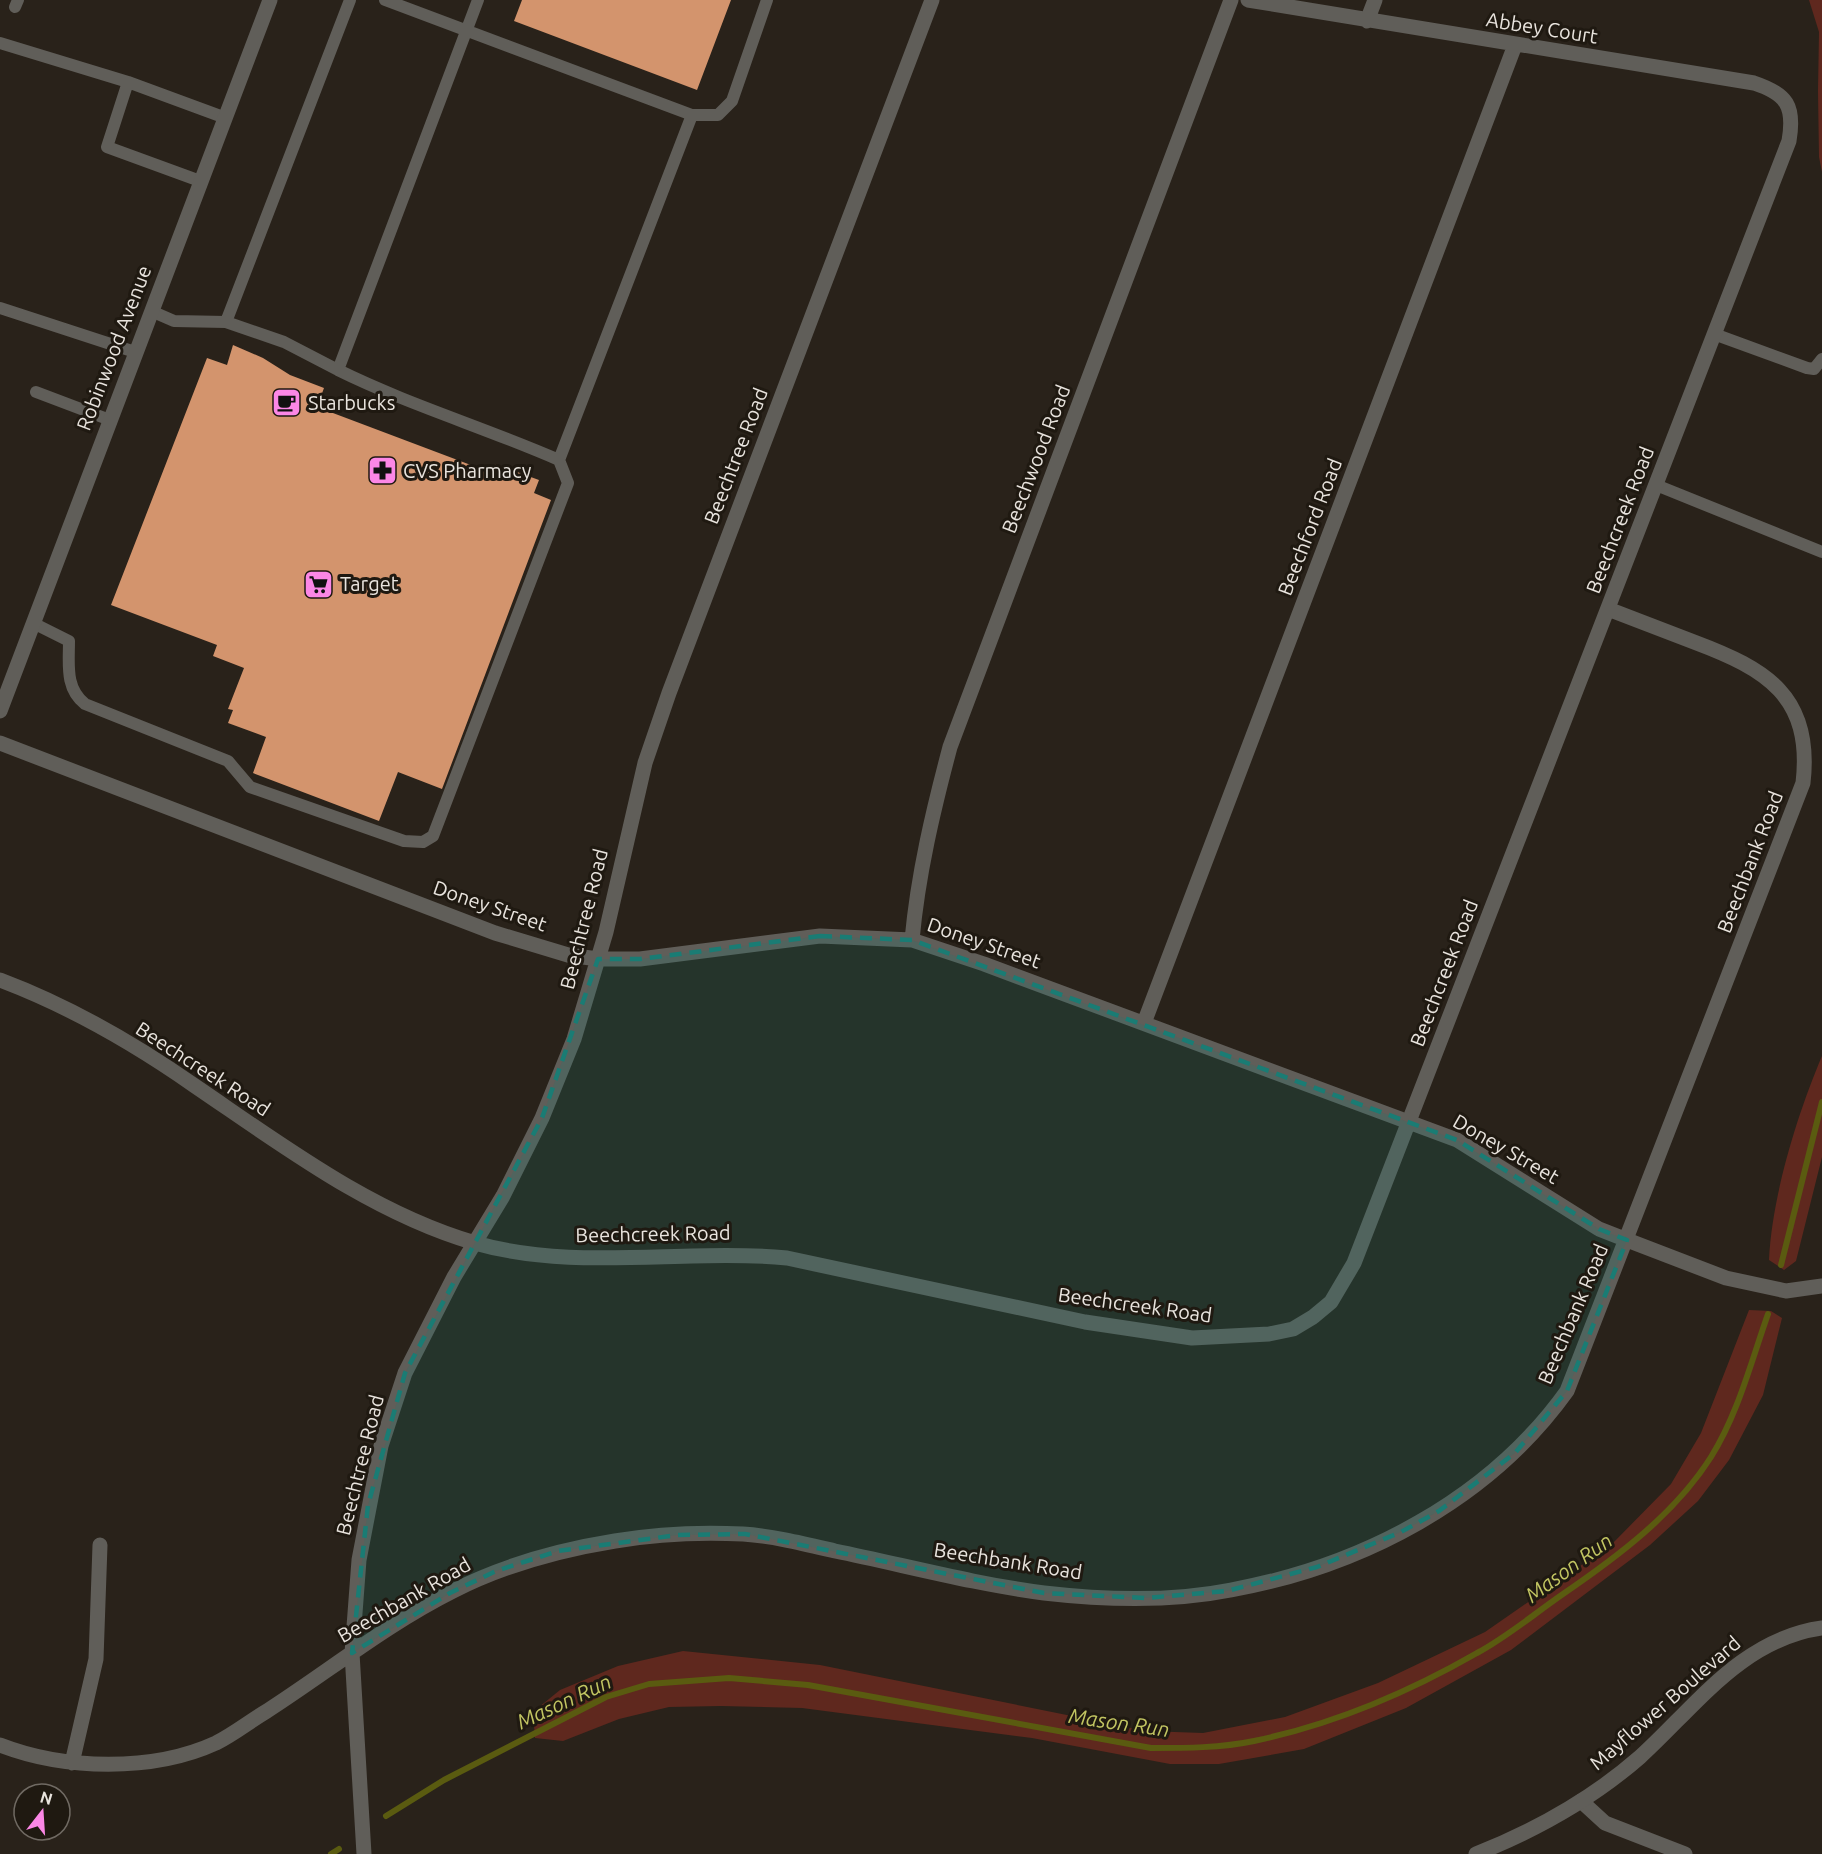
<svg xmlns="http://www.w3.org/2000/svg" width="1822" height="1854" font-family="Ubuntu,sans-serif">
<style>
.green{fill:#5f281e}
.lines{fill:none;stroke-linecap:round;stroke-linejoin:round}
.stream{stroke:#5a5b10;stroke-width:6}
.building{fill:#d3946d}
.service{stroke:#605e59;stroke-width:12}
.minor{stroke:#605e59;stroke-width:15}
.tertiary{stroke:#605e59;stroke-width:15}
.marked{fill:#1a7c74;fill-opacity:0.2;stroke:#1a7c74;stroke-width:4.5;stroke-dasharray:12 8;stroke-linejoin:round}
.labels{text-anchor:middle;stroke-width:6;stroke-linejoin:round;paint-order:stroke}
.street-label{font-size:20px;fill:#e9e4de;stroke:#1f1911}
.poi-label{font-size:20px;fill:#e9e4de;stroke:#1f1911;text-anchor:start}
.water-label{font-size:21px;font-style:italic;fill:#c2c562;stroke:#1f1911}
</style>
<rect width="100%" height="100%" fill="#29221a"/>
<path class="green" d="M 1809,0 L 1822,0 L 1822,172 L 1819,157 L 1818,91 L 1819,32 Z
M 1822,1056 L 1822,1157 L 1796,1261 L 1784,1270 L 1769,1260 C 1772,1196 1797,1115 1822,1056 Z
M 1749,1310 L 1771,1311 L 1782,1318 L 1763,1395 L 1729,1460 L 1698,1501 L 1650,1545 L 1511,1650 L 1406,1708 L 1304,1749 L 1219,1764 L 1170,1764 L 1032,1738 L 802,1708 L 721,1706 L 669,1707 L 619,1719 L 563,1741 L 535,1738 L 533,1712 L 560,1690 L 618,1666 L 683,1651 L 820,1665 L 1146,1731 L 1203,1733 L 1285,1717 L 1378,1683 L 1485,1632 L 1613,1543 L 1671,1484 L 1701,1433 Z"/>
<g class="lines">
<path class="stream" d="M 1781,1265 L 1822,1102
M 386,1816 L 444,1780 L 606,1697 L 649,1684 L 729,1678 L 808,1685 L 1151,1748 C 1185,1748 1221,1748 1254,1741 C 1331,1725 1409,1692 1477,1653 C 1507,1637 1534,1614 1563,1594 C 1617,1557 1675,1514 1711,1457 C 1738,1414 1751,1362 1768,1314
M 331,1854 L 339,1849"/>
</g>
<path class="building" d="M 522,0 L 731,0 L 697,90 L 514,21 Z
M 233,345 L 263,358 L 290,375 L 324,388 L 317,407 L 492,473 L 495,464 L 539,480 L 534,493 L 551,500 L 442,789 L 398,772 L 379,821 L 253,773 L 266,737 L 228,723 L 233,710 L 228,709 L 244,668 L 213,656 L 217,645 L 111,605 L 207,358 L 227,365 Z"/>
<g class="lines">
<path class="service" d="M 385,0 L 692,115 L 559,460
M 15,7 L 18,0
M 0,43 L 128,82 L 223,117
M 128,82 L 107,147 L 200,181
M 692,115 L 718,115 L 732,101 L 767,0
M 0,308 L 135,352
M 151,311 L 174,321 L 226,322 L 284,342 L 338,370 L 478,0
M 226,322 L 350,0
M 1714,334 L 1807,368 L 1814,369 L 1822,359
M 36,392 L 110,420
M 1656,485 L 1822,552
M 33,623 L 69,641 C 69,665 65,688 85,704 L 228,761 L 250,787 L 404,841 L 423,842 L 433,836 L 568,483 L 559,460 C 486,428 409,405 338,370"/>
<path class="minor" d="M 1367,21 L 1375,0
M 0,711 L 270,0
M 0,743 L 495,933 L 568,955 L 598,959 L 640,959 L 820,936 L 912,940 L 984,964 L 1457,1140 L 1599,1229 L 1627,1240 L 1726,1278 L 1786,1291 L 1822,1286
M 912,940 C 918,874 933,811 950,747 L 1231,0
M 0,980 C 69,1006 135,1044 195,1086 C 282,1145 372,1213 475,1243 C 576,1272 684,1248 787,1258 L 1085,1322 L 1192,1338 L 1269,1334 L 1293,1329 L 1313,1317 L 1331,1302 L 1354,1263 L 1789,141 C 1795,106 1787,94 1754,83 L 1248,0
M 1144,1023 L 1515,45
M 0,1745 C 64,1770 153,1772 216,1743 C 234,1734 250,1721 267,1711 C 329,1671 387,1624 453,1591 C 504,1565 559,1550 615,1541 C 656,1534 702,1532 743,1534 C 773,1536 805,1544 835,1551 C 904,1565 974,1584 1044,1593 C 1105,1600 1171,1602 1231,1590 C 1362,1566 1489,1500 1567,1391 L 1803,783 C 1813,696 1766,669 1694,642 C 1665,631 1636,620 1608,609
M 72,1763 L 96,1659 L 100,1545
M 1581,1801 L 1605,1823 L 1685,1854
M 364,1854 L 352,1653 L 359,1560 L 381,1446 L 405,1373 L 454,1277 L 503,1196 L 542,1118 L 574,1039 L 606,932 L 645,763 L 669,693 L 932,0"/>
<path class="tertiary" d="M 1476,1854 C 1534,1831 1593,1798 1640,1757 C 1696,1706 1742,1639 1822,1628"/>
</g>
<path class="marked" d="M 820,936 L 912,940 L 1457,1140 L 1599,1229 L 1627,1240 L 1567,1391 L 1515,1453 L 1439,1511 L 1401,1532 L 1317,1567 L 1227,1591 L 1145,1598 L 1044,1593 L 745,1534 L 678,1535 L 558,1551 L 496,1571 L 450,1593 L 352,1653 L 368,1505 L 405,1373 L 542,1118 L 598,959 L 640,959 Z"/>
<defs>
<symbol id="cafe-square" viewBox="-11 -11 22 22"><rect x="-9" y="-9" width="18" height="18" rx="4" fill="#fb87e6" stroke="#1f1911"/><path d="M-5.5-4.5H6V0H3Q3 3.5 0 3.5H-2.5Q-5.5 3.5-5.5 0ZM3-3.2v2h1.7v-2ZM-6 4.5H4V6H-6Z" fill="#111"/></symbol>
<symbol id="pharmacy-square" viewBox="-11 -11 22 22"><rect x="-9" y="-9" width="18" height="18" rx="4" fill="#fb87e6" stroke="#1f1911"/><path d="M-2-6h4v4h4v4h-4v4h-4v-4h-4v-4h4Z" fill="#111"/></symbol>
<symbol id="supermarket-square" viewBox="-11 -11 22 22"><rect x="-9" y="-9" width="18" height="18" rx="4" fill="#fb87e6" stroke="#1f1911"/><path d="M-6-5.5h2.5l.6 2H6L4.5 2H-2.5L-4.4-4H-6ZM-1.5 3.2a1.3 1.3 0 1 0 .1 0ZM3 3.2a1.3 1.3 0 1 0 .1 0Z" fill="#111"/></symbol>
</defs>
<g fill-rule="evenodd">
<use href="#cafe-square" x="270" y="386" width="33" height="33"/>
<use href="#pharmacy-square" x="366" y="454" width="33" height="33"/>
<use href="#supermarket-square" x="302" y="568" width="33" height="33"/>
</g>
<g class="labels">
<g class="street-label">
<text transform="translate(1542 28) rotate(9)" y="7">Abbey Court</text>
<text transform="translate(114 348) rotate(-69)" y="7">Robinwood Avenue</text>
<text transform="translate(736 456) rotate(-69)" y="7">Beechtree Road</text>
<text transform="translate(1036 459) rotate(-69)" y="7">Beechwood Road</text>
<text transform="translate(1620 520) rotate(-69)" y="7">Beechcreek Road</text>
<text transform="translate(1310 527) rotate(-69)" y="7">Beechford Road</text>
<text transform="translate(1750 862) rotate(-69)" y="7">Beechbank Road</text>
<text transform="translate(490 906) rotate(19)" y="7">Doney Street</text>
<text transform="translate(584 919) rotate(-76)" y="7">Beechtree Road</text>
<text transform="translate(984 943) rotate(19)" y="7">Doney Street</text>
<text transform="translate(1444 973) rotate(-69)" y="7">Beechcreek Road</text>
<text transform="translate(203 1069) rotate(33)" y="7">Beechcreek Road</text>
<text transform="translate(1506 1149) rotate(30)" y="7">Doney Street</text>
<text transform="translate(653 1234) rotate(-1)" y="7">Beechcreek Road</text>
<text transform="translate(1135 1305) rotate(8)" y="7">Beechcreek Road</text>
<text transform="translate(1573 1314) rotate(-67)" y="7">Beechbank Road</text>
<text transform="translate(360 1465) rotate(-76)" y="7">Beechtree Road</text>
<text transform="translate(1008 1561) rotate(9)" y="7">Beechbank Road</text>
<text transform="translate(404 1600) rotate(-30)" y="7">Beechbank Road</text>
<text transform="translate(1665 1703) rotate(-41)" y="7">Mayflower Boulevard</text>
</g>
<g class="poi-label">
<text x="308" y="410">Starbucks</text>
<text x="403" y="478">CVS Pharmacy</text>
<text x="340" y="591">Target</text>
</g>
<g class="water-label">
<text transform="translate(1569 1568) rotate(-36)" y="7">Mason Run</text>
<text transform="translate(564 1702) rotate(-25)" y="7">Mason Run</text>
<text transform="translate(1119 1723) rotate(8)" y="7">Mason Run</text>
</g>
</g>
<g transform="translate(42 1812) rotate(17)"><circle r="28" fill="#1f1911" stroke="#706a63" stroke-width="1.5"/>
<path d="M0-4.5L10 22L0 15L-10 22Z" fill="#fb87e6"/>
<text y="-9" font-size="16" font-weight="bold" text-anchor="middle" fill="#e9e4de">N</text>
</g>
</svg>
